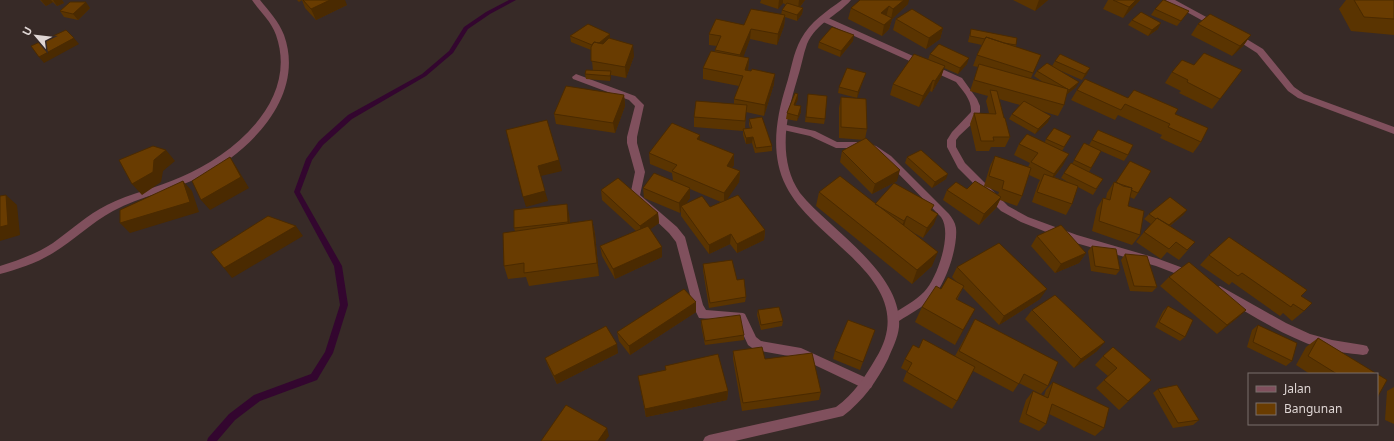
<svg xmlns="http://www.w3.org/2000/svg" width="1394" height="441" font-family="'Noto Sans',sans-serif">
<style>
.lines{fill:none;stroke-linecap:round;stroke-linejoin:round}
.stream{fill:#33062f;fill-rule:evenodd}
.minor{fill:#80505d;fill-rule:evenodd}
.tertiary{fill:#80505d;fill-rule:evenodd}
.wall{fill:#5a3401;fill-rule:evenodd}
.shaded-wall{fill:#4a2a01}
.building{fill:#693c01;stroke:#4a2a01}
</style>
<rect width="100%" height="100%" fill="#372a27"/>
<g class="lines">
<path class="stream" d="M 509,0 L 516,0 L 490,14 L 468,29 L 453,53 L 426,76 L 352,119 L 323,145 L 312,160 L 300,192 L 342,266 L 348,305 L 333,353 L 317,380 L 260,401 L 235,420 L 217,441 L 207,441 L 208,438 L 229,414 L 254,395 L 311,374 L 325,352 L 340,305 L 334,266 L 294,192 L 306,159 L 319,141 L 348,115 L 422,74 L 449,51 L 464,27 L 486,12 Z"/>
<path class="minor" d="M 252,0 L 260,0 C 269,11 279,22 284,35 C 306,96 250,152 200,177 C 172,191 141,196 113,211 C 91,223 74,240 53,253 C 37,263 18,269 0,274 L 0,266 C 19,260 36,254 53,243 C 71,230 87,215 107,205 C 131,193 157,188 181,177 C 234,155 299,100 276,35 C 271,21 260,12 252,0 Z
M 1165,0 L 1175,0 L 1221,25 L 1220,27 L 1214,27 Z
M 824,16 L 962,78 L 977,99 L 980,106 L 980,112 L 976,120 L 959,136 L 956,140 L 956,147 L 965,163 L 1008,206 L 1028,217 L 1077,235 L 1156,258 L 1194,272 L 1195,275 L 1194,278 L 1190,279 L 1156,266 L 1069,241 L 1021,222 L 1001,211 L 958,168 L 947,147 L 947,140 L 952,132 L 971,112 C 972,100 963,91 956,82 L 821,21 L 820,19 Z
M 1235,32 L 1263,49 L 1294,87 L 1304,94 L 1394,127 L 1394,134 L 1298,98 L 1288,91 L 1257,53 L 1232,37 L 1231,35 L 1232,33 Z
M 576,74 L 635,96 L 644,105 L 637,137 L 637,143 L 645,172 L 640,195 L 677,227 L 685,237 L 703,305 L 706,310 L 743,313 L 745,314 L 756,337 L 761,341 L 801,348 L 871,380 L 873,384 L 871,388 L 867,389 L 863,388 L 800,358 L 755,350 L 748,345 L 737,321 L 699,318 L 693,306 L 676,242 L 669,233 L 630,196 L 635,172 L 627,143 L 627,137 L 635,106 L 629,100 L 573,79 L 572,77 Z
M 782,124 L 815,131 L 837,142 L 863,142 L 876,146 L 891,156 L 949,214 C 952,218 955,222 956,228 C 958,247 946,284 932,298 C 923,307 910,314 899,321 L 895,323 L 891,321 L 890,318 L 891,315 C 902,308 915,301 924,292 C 937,279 953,233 941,217 L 885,160 L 870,150 L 863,148 L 836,148 L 810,136 L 779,129 L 777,127 L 779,125 Z
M 1220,286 L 1286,323 L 1310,334 L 1332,340 L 1363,345 L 1367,346 L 1369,350 L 1367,354 L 1363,355 C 1349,353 1334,352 1320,348 C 1283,336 1250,314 1216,294 L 1215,291 L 1216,288 Z"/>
<path class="tertiary" d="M 842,0 L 851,0 C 837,16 816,23 807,44 C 803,55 801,68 797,80 C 786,116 777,160 800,193 C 831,231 903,273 899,327 C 898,338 892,349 888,359 C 877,381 863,401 843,416 L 735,441 L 703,441 L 705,437 L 709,435 L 836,407 C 854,394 865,377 876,358 C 923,281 814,243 786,186 C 770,155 776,118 786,86 C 791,71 793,53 801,39 C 810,22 827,11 842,0 Z"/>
</g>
<path class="wall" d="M 40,0 L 62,0 L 64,3 L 57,6 L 53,2 L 46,6 Z
M 297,0 L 303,0 L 347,5 L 316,20 L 305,8 L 302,0 L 299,2 Z
M 761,0 L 805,0 L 800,7 L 803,8 L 802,14 L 797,21 L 785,17 L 784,26 L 777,45 L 750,39 L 743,57 L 749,58 L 748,71 L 774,84 L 764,116 L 746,112 L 745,129 L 750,128 L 749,125 L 749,119 L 772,146 L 772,151 L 755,153 L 752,143 L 746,144 L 743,135 L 743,131 L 694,127 L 694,117 L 734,104 L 734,99 L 739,86 L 703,79 L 703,68 L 715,52 L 715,50 L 717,46 L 709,45 L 709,34 L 781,15 L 782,10 L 786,5 L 783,3 L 778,9 L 760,3 Z
M 1013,0 L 1048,0 L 1035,11 Z
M 1108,0 L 1140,0 L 1123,18 L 1103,9 Z
M 1346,0 L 1394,0 L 1394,35 L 1351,31 L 1339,9 Z
M 908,4 L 892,19 L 889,29 L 882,36 L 848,19 L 851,8 Z
M 90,8 L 78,20 L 64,17 L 60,11 Z
M 1155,9 L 1189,11 L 1177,26 L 1151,15 Z
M 896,19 L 943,28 L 940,39 L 926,49 L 893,30 Z
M 1132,20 L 1158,29 L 1148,36 L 1128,25 Z
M 1198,24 L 1251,35 L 1243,46 L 1232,56 L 1191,35 Z
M 971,29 L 1016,45 L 1016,47 L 1041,55 L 1031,78 L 1043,82 L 1034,76 L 1037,71 L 1052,66 L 1055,61 L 1087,74 L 1082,80 L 1059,70 L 1076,87 L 1066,95 L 1064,105 L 1058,116 L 1042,111 L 1048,122 L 1035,134 L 1009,119 L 1012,114 L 1020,105 L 999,99 L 1004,118 L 1010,137 L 1005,147 L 991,147 L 989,151 L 976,151 L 970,124 L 974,113 L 989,113 L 986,101 L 988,96 L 970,91 L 978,67 L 973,66 L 977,55 L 982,45 L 968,42 Z
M 610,34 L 610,39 L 634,56 L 626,78 L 611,75 L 610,81 L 586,79 L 585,74 L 593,71 L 591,50 L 571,42 L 570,36 Z
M 853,41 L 840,57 L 818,48 L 819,42 Z
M 930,54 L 967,64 L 958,74 L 944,68 L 941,77 L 932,92 L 930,91 L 919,107 L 890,95 L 893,84 L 928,60 Z
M 1194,65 L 1242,70 L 1212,109 L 1179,93 L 1181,91 L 1165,83 L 1172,72 Z
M 864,78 L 857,98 L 838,93 L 839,87 Z
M 1077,90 L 1128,98 L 1175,114 L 1201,142 L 1193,153 L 1160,138 L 1162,135 L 1118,115 L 1115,120 L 1071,100 Z
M 798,94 L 798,99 L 795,105 L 801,112 L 797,121 L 786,119 L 787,113 Z
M 808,94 L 825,119 L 824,124 L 805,122 Z
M 624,95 L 625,106 L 615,133 L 556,124 L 554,114 Z
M 841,97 L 867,129 L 865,139 L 897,181 L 872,194 L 840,162 L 842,151 L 864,140 L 839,138 L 839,108 Z
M 1098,130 L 1128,155 L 1124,161 L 1101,151 L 1089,172 L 1103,179 L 1093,195 L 1078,187 L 1072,204 L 1066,215 L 1032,202 L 1038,184 L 1040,180 L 1029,175 L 1022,196 L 1017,206 L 1000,200 L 996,208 L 979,225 L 943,200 L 947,190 L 967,189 L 984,186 L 990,166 L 995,156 L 1028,167 L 1030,163 L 1014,155 L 1019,144 L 1045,142 L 1046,139 L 1071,136 L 1062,151 L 1063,165 L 1054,177 L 1068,182 L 1061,178 L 1064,173 L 1072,164 L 1084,143 L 1089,145 ZM 984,186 L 999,192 L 998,195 Z
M 700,140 L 734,154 L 734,165 L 732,168 L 740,171 L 739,182 L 726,200 L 765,230 L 764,240 L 737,253 L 730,244 L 709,254 L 681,216 L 681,211 L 680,213 L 644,198 L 643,188 L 673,180 L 672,173 L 650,164 L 649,153 ZM 690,189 L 721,202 L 710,207 L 686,203 L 690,198 Z
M 907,157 L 946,179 L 932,188 L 905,163 Z
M 1130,161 L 1138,193 L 1134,199 L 1130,197 L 1128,206 L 1140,235 L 1132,245 L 1092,231 L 1097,208 L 1103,198 L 1106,198 L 1107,193 L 1114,182 L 1116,183 Z
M 601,190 L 658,213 L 659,223 L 650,229 L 662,257 L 615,279 L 602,256 L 600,246 L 636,231 L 602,200 Z
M 819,192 L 875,204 L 932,211 L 934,224 L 923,238 L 907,229 L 932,266 L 912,284 L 816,206 Z
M 1187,210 L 1183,215 L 1170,226 L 1195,242 L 1179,260 L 1167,252 L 1161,259 L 1136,242 L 1144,232 L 1151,224 L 1144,219 L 1149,214 Z
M 569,214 L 570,223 L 592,220 L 595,234 L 599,276 L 529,286 L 526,277 L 508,279 L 504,266 L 515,231 L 514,228 Z
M 1037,236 L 1086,253 L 1079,263 L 1055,273 L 1031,246 Z
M 1092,246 L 1120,270 L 1116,275 L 1091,271 L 1088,251 Z
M 1125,254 L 1157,287 L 1152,292 L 1130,291 L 1121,260 Z
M 1209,255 L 1301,296 L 1304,311 L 1292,321 L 1283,313 L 1280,316 L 1232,282 L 1229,285 L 1200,265 Z
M 703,264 L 737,280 L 746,297 L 745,302 L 709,308 L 703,270 Z
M 957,267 L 1040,299 L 999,325 L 963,288 L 957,300 L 975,309 L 955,345 L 915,322 L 922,307 L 941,289 L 958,283 L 952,277 Z
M 1169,277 L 1246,310 L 1236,319 L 1217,334 L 1160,286 Z
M 696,302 L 696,312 L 630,355 L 619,341 L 617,332 Z
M 1168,306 L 1185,337 L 1180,341 L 1155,327 L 1163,311 Z
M 758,310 L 783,321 L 782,326 L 761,330 L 757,315 Z
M 1032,310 L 1097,351 L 1074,368 L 1025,319 Z
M 975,319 L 1048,386 L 1041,394 L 1019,383 L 1013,392 L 973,371 L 957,401 L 952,409 L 903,381 L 907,371 L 901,368 L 905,359 L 919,348 L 955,356 Z
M 701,320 L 744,335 L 744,340 L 705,345 L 701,325 Z
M 1258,325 L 1292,361 L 1286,366 L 1247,347 L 1252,330 Z
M 875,330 L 860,370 L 833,359 L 835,351 Z
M 1318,338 L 1377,374 L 1310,374 L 1296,365 L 1306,347 Z
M 733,351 L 765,359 L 821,392 L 819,400 L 742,411 L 733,359 Z
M 618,353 L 557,384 L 548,366 L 545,358 Z
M 1103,356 L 1151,380 L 1119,410 L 1096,388 L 1108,376 L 1095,365 Z
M 665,366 L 728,391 L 727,400 L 646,417 L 638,376 L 665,370 Z
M 1053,382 L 1104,428 L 1095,436 L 1049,414 L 1046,424 L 1039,431 L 1019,422 L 1026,400 L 1033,391 L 1044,396 L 1046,390 Z
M 1394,387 L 1394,424 L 1385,420 L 1387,391 Z
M 1158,389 L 1199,420 L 1193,425 L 1173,428 L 1153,393 Z"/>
<path class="shaded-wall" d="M 41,0 L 51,0 L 53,2 L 46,6 Z
M 53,0 L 62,0 L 64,3 L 57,6 Z
M 330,0 L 345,0 L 347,5 L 316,20 L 311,9 Z
M 779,0 L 783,0 L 783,3 L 778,9 Z
M 799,0 L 805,0 L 798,9 Z
M 904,0 L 909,0 L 908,4 L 892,19 L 889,29 L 882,36 L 884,25 L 891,19 L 893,9 Z
M 1039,0 L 1048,0 L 1035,11 Z
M 1136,0 L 1140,0 L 1123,18 L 1129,7 Z
M 86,2 L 90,8 L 78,20 L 73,14 Z
M 889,6 L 886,17 L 881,13 Z
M 803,8 L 802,14 L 797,21 L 797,15 Z
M 785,15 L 784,26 L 777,45 L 778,34 Z
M 1161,23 L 1158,29 L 1148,36 L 1152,30 Z
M 943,28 L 940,39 L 926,49 L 929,38 Z
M 751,29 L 750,39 L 740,66 L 740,55 Z
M 610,34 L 610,40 L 596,53 L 595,47 Z
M 854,35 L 853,41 L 840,57 L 841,51 Z
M 1251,35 L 1243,46 L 1232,56 L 1240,46 Z
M 74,38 L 79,44 L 44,63 L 39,57 Z
M 633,45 L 634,56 L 626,78 L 625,67 Z
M 749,58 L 748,69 L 744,81 L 745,70 Z
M 969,58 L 967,64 L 958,74 L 960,68 Z
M 945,66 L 941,77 L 932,92 L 935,81 Z
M 1090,68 L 1087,74 L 1082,80 L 1085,74 Z
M 611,71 L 611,77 L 610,81 L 610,76 Z
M 866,73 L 864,78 L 857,98 L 858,92 Z
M 775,74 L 774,84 L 764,116 L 765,105 Z
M 933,80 L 930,91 L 919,107 L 923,96 Z
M 1079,82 L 1076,87 L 1066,95 L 1069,90 Z
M 798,94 L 798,99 L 793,110 L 794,105 Z
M 624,95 L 625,106 L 615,133 L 613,123 Z
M 801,106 L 801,112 L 797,121 L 798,116 Z
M 1051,116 L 1048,122 L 1035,134 L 1038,129 Z
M 700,135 L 700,145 L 697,139 Z
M 753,137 L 752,143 L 746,144 L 746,138 Z
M 166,150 L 175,161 L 163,171 L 161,182 L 142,195 L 132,184 L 154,160 Z
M 734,154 L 734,165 L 726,176 L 727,166 Z
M 1069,154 L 1063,165 L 1048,185 L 1054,174 Z
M 230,157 L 237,168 L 249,188 L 210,210 L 201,200 Z
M 559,160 L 562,171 L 541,176 L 538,166 Z
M 900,170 L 897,181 L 872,194 L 875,184 Z
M 740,171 L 739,182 L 724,204 L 724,193 Z
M 948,174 L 946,179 L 932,188 L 935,182 Z
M 183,181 L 192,191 L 199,212 L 130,233 L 120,223 Z
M 690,188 L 690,198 L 683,208 L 681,206 L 681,211 L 680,213 L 679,203 Z
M 545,191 L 548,201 L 526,207 L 523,197 Z
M 6,195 L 17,205 L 20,235 L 0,241 L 0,227 Z
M 1001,197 L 996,208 L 979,225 L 984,214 Z
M 567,204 L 569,214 L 570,232 L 568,222 Z
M 1187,210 L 1183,215 L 1162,232 L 1167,227 Z
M 658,213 L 659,223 L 641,236 L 640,226 Z
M 938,214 L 934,224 L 923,238 L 927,228 Z
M 907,216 L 904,226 L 900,231 L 904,221 Z
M 592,220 L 595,234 L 599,276 L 597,263 Z
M 296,226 L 303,236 L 232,278 L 224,268 Z
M 765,230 L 764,240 L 737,253 L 737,244 Z
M 731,234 L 730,244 L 709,254 L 709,245 Z
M 662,247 L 662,257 L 615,279 L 613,269 Z
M 938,252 L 932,266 L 912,284 L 917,270 Z
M 1086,253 L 1079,263 L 1055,273 L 1061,264 Z
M 1047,289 L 1040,299 L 999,325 L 1004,316 Z
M 696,302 L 696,312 L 630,355 L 629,346 Z
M 975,309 L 967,324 L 955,345 L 963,330 Z
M 1246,310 L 1236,319 L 1217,334 L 1227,325 Z
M 1105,342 L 1097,351 L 1074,368 L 1081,359 Z
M 617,344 L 618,353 L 557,384 L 554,376 Z
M 728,391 L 727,400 L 646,417 L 645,409 Z
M 607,428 L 609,436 L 605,441 L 598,441 Z"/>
<path class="building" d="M 303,0 L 330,0 L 311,9 Z
M 860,0 L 904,0 L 893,9 L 889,6 L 881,13 L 892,18 L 884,25 L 851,8 Z
M 1113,0 L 1136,0 L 1129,7 Z
M 1163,0 L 1164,0 L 1189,11 L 1181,21 L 1155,9 Z
M 1354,0 L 1394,0 L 1394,19 L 1364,17 Z
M 70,2 L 86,2 L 73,14 L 60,11 Z
M 787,3 L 803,8 L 797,15 L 782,10 Z
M 751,9 L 785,15 L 778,34 L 751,29 L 740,55 L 715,50 L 721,36 L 709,34 L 716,19 L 744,25 Z
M 912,9 L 943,28 L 929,38 L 896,19 Z
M 1141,12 L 1161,23 L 1152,30 L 1132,20 Z
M 1210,14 L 1251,35 L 1240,46 L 1198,24 Z
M 588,24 L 610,34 L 599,43 L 594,42 L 592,45 L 570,36 Z
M 832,27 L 854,35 L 841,51 L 819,42 Z
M 971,29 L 1017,38 L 1016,45 L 1004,43 L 986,37 L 985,39 L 970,36 Z
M 66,30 L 74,38 L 39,57 L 31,46 Z
M 986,37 L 1041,55 L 1033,73 L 977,55 Z
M 609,38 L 633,45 L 625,67 L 591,61 L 591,47 L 594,42 L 603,44 Z
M 939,44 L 969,58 L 960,68 L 930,54 Z
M 711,51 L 749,58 L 745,70 L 751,71 L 752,69 L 775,74 L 765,105 L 734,99 L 743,76 L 703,68 Z
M 1204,53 L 1242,70 L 1220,99 L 1187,82 L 1188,80 L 1172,72 L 1182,60 L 1194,65 Z
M 914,54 L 945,66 L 935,81 L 933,80 L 923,96 L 893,84 Z
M 1060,54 L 1090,68 L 1085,74 L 1055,61 Z
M 1047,63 L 1079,82 L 1069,90 L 1037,71 Z
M 979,64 L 1068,89 L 1064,105 L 974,80 Z
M 847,68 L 866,73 L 858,92 L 839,87 Z
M 586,70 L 611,71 L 610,76 L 585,74 Z
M 1085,79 L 1128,98 L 1134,90 L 1178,109 L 1175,114 L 1208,128 L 1201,142 L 1168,127 L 1170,124 L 1125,104 L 1121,110 L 1077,90 Z
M 566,86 L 624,95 L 613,123 L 554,114 Z
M 990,90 L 997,91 L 1004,118 L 1005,118 L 1010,137 L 993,137 L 994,141 L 981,141 L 974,113 L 996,114 Z
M 795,93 L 798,94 L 794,105 L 801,106 L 798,116 L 787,113 Z
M 808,94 L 827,96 L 825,119 L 806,117 Z
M 841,97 L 866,99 L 867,129 L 841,127 Z
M 696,101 L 747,105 L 745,121 L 694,117 Z
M 1024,101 L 1051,116 L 1038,129 L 1012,114 Z
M 762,117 L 772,146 L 756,148 L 753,137 L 746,138 L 743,129 L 752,128 L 749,119 Z
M 547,120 L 559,160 L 538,166 L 545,191 L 523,197 L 506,130 Z
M 672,123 L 700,135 L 697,139 L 734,154 L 727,166 L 740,171 L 724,193 L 672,171 L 677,165 L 649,153 Z
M 1054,128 L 1071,136 L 1064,147 L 1046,139 Z
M 1098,130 L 1133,145 L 1128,155 L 1092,140 Z
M 1027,134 L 1069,154 L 1054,174 L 1031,162 L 1038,153 L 1019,144 Z
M 866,138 L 900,170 L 875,184 L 842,151 Z
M 1084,143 L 1101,151 L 1091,168 L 1074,160 Z
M 153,146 L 166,150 L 154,160 L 153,172 L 132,184 L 119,160 Z
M 921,150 L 948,174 L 935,182 L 907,157 Z
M 995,156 L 1031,168 L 1022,196 L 1002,189 L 1004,181 L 989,176 Z
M 230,157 L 241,177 L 201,200 L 192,181 Z
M 1130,161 L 1151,171 L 1138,193 L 1131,190 L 1132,188 L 1123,186 L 1116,182 Z
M 1071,163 L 1103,179 L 1096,189 L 1064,173 Z
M 654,173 L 690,188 L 679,203 L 643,188 Z
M 1044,174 L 1078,186 L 1072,204 L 1037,192 Z
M 840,176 L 938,252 L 917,270 L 819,192 Z
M 618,178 L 658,213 L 640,226 L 601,190 Z
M 183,181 L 190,202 L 120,223 L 120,210 Z
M 975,181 L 1001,197 L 984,214 L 947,190 L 956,182 L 967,189 Z
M 1114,182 L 1132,188 L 1128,206 L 1144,211 L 1140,235 L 1099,221 L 1103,198 L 1110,200 Z
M 894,183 L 934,205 L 931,210 L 938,214 L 927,228 L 907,216 L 904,221 L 880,207 L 875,204 Z
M 6,195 L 8,225 L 0,227 L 0,196 Z
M 738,195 L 765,230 L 737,244 L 731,234 L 709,245 L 681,206 L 702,196 L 710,207 Z
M 1170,197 L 1187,210 L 1169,225 L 1157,218 L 1156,219 L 1149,214 Z
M 567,204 L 568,222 L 514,228 L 514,210 Z
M 268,216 L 296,226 L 224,268 L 211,252 Z
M 1157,218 L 1195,242 L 1187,250 L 1176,242 L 1169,249 L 1144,232 Z
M 592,220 L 597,263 L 524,273 L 524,263 L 504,266 L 503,233 Z
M 1061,225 L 1086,253 L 1061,264 L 1037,236 Z
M 648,226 L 662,247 L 613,269 L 600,246 Z
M 1229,237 L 1307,290 L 1301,296 L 1312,303 L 1304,311 L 1293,304 L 1291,307 L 1242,273 L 1238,276 L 1209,255 Z
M 999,243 L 1047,289 L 1004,316 L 957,267 Z
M 1092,246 L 1116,249 L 1120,270 L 1095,266 Z
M 1125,254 L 1147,256 L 1157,287 L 1134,286 Z
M 732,260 L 737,280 L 744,279 L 746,297 L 710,303 L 703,264 Z
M 1189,262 L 1246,310 L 1227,325 L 1169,277 Z
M 948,277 L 964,286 L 956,299 L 975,309 L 963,330 L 922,307 L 936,286 L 941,289 Z
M 684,289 L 696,302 L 629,346 L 617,332 Z
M 1055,295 L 1105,342 L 1081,359 L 1032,310 Z
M 1168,306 L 1193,320 L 1185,337 L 1159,322 Z
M 779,307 L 783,321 L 761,325 L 758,310 Z
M 740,315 L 744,335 L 705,341 L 701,320 Z
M 975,319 L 1058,362 L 1048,386 L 1024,374 L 1019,384 L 959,351 Z
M 848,320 L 875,330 L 863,362 L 835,351 Z
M 1258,325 L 1297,343 L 1292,361 L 1253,342 Z
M 606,326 L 617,344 L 554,376 L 545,358 Z
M 1318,338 L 1387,380 L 1377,398 L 1377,374 L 1337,374 L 1308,356 Z
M 923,339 L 975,367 L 957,401 L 907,372 L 912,363 L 905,359 L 913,345 L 919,348 Z
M 762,347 L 765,359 L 812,353 L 821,392 L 743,403 L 733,351 Z
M 1113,347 L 1151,380 L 1128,401 L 1104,380 L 1117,368 L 1103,356 Z
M 718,354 L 728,391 L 645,409 L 638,376 L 666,370 L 665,366 Z
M 1053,382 L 1109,408 L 1104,428 L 1052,404 L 1046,424 L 1026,414 L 1033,391 L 1048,398 Z
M 1177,385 L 1199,420 L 1178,423 L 1158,389 Z
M 566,405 L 607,428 L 598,441 L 541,441 Z"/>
<rect x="1248" y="373" width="130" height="52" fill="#372a27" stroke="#7a6f6c"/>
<rect x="1256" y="386" width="20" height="6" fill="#80505d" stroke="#7a6f6c"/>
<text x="1284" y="393" font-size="12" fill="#dfd6d4">Jalan</text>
<rect x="1256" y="403" width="20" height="12" fill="#693c01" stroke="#7a6f6c"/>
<text x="1284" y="413" font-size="12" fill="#dfd6d4">Bangunan</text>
<g transform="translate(36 36) rotate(298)" stroke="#372a27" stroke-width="3" paint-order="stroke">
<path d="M0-3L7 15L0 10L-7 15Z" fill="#dfd6d4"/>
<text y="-6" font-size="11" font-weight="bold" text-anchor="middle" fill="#dfd6d4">U</text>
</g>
</svg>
